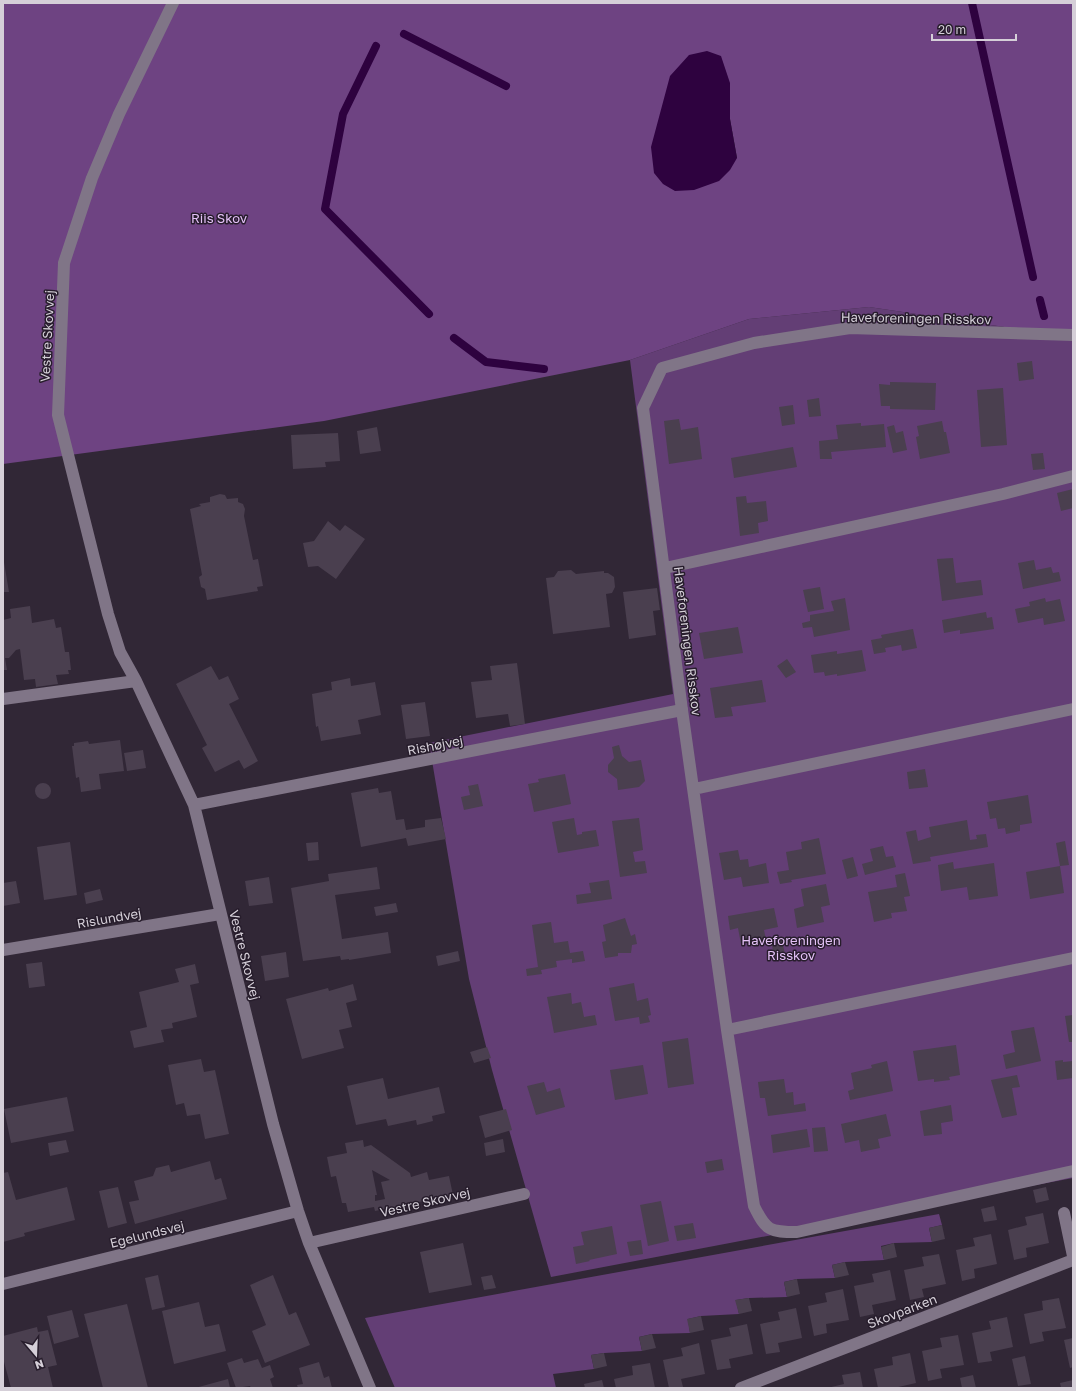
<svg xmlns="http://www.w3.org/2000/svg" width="1076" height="1391" font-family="'Golos Text',sans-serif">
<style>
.green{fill:#633e75}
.forest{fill:#6e4382;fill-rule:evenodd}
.water{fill:#2e023f}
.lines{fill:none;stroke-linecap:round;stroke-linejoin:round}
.stream{stroke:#2e023f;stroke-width:8}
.building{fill:#4a3f4f;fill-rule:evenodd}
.service{stroke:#807587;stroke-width:12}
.minor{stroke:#807587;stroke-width:12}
.labels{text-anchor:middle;stroke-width:3;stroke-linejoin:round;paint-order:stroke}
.park-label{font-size:13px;fill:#e4c1f7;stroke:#271d2c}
.street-label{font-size:13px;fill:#d5cfd8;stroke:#271d2c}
</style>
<rect width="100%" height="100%" fill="#312736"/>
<path class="green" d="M 869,307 L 1073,337 L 1073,1178 L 551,1277 L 492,1070 L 469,979 L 429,743 L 673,694 L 630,360 L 749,319 Z
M 939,1214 L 942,1225 L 929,1228 L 932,1242 L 894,1243 L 881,1246 L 884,1260 L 845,1262 L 832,1265 L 835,1278 L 797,1279 L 784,1282 L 787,1297 L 749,1298 L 736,1300 L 739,1314 L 701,1316 L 688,1319 L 690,1333 L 652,1334 L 639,1337 L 642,1351 L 604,1353 L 591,1355 L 594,1369 L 553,1374 L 556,1388 L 395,1388 L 365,1318 Z"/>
<path class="forest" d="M 3,3 L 1073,3 L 1073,337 L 869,307 L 749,319 L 630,360 L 324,421 L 3,464 ZM 730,83 L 730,119 L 737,158 L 654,173 Z"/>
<path class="water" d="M 707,51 L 721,56 L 730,83 L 730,119 L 737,158 L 730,170 L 719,181 L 694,190 L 675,191 L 663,184 L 654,173 L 651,147 L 670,76 L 689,55 Z"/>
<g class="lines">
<path class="stream" d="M 972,3 L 1033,277
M 404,34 L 506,86
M 376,46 L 343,114 L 325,209 L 429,314
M 1040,300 L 1044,316
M 454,338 L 486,362 L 544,369"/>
</g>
<path class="building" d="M 1032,361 L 1034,379 L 1019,381 L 1017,363 Z
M 890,382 L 936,383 L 935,410 L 890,409 L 890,406 L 881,406 L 879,384 L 890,385 Z
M 1003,388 L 1007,445 L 981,447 L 977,390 Z
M 819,398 L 821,416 L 809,417 L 807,400 Z
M 793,405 L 795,424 L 782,426 L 779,407 Z
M 679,419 L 681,430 L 698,427 L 702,459 L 669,464 L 664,421 Z
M 942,421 L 944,432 L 946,432 L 950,453 L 920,459 L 916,437 L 919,436 L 917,426 Z
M 861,423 L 861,426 L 884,424 L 886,447 L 831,452 L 832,459 L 820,459 L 819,441 L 838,439 L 836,425 Z
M 894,425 L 896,433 L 903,431 L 907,450 L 893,453 L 887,427 Z
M 377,427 L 381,451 L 360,454 L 357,431 Z
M 338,433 L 340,461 L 325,462 L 326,467 L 293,469 L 291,435 Z
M 793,447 L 797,467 L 734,478 L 731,458 Z
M 1043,453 L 1045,469 L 1033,470 L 1031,454 Z
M 1073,489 L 1073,508 L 1061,511 L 1057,493 Z
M 220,494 L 225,495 L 227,499 L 238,498 L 238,502 L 243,504 L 245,509 L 244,516 L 253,560 L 258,559 L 263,586 L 257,587 L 258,591 L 207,600 L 205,589 L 201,587 L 199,577 L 202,575 L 190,509 L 201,506 L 199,504 L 210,502 L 210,497 Z
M 746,496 L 747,503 L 766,501 L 768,521 L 758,523 L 759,533 L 740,536 L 736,497 Z
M 328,521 L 340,531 L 345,525 L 365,539 L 336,579 L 318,566 L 308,567 L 303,543 L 314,541 Z
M 3,556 L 9,592 L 3,592 Z
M 953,558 L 956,583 L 981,580 L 983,595 L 942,601 L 937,559 Z
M 1034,560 L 1036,570 L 1051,567 L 1053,573 L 1059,572 L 1061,581 L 1023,589 L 1018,563 Z
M 571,570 L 576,574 L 604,571 L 604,573 L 608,573 L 614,577 L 615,587 L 612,593 L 606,594 L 610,627 L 553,634 L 546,578 L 554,577 L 558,571 Z
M 820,587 L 824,609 L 808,612 L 803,590 Z
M 657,588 L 660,610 L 653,611 L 656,635 L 629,639 L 623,592 Z
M 845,598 L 850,630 L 814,637 L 812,627 L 803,628 L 802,623 L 810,621 L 810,615 L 834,611 L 831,601 Z
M 1045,598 L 1046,602 L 1060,599 L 1065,621 L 1044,625 L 1043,618 L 1018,623 L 1015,609 L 1030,606 L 1029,602 Z
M 30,606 L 32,623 L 54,619 L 56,628 L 61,627 L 65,652 L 69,652 L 71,670 L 68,670 L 69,674 L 56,675 L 58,684 L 36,687 L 35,679 L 24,680 L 20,649 L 16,650 L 9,658 L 5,658 L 7,670 L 3,670 L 3,620 L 11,618 L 10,609 Z
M 986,612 L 987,618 L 992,617 L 994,629 L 960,634 L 960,630 L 944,633 L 942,620 Z
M 738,627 L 743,653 L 704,659 L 699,633 Z
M 913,629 L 917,648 L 902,651 L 901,645 L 885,648 L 886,652 L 874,654 L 871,640 L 882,638 L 881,635 Z
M 862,650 L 866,671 L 837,676 L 837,674 L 825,676 L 824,672 L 814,673 L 811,655 L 837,651 L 837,654 Z
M 787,659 L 796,672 L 786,678 L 777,666 Z
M 517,663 L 525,724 L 510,726 L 508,714 L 476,718 L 471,682 L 492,680 L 490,666 Z
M 211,666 L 219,680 L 228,676 L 239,699 L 229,704 L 258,761 L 244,769 L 239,760 L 215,772 L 202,748 L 207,745 L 176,684 Z
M 350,678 L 351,686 L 375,682 L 381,715 L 358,720 L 361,734 L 321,741 L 318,726 L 316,727 L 312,694 L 332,690 L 331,682 Z
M 762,680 L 766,702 L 731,707 L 733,716 L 715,718 L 710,688 Z
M 425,702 L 430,736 L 406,739 L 401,705 Z
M 120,740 L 124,771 L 99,774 L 101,789 L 81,792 L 79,777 L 76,778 L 72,746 L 74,746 L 74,743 L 88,741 L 89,744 Z
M 619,745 L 622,756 L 629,762 L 641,760 L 645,781 L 639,787 L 618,790 L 617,779 L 608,772 L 608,765 L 614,758 L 612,747 Z
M 143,750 L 146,768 L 127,771 L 124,753 Z
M 925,769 L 928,787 L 909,789 L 907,772 Z
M 565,774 L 571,804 L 534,812 L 528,784 L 539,782 L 538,779 Z
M35 791a8 8 0 1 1 16 0a8 8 0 1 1-16 0Z
M 478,784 L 483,806 L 464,810 L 461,797 L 470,795 L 468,786 Z
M 378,788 L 379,793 L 391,791 L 396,820 L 404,819 L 406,830 L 425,827 L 425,820 L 441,818 L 446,839 L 408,846 L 406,838 L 361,847 L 351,793 Z
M 1028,795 L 1032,823 L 1020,825 L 1020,831 L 1006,834 L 1005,828 L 998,829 L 996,818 L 990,819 L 987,802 Z
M 574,818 L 577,835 L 582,834 L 582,832 L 596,830 L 599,846 L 558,853 L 552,822 Z
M 639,818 L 643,850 L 633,852 L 635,862 L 645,861 L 647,873 L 620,877 L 612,821 Z
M 967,820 L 970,840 L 977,839 L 976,835 L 986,834 L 988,847 L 930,857 L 931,861 L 913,864 L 906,832 L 916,830 L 918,841 L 931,837 L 929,827 Z
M 819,838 L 826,874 L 791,880 L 792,882 L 780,884 L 777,872 L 789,870 L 786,852 L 802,849 L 801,842 Z
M 1065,841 L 1069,865 L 1060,866 L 1056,843 Z
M 70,842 L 77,895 L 44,900 L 37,847 Z
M 318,842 L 319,860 L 308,861 L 306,843 Z
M 883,846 L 886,857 L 893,856 L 896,867 L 865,875 L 862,864 L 873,861 L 870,849 Z
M 738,850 L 740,860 L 748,859 L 749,867 L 766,863 L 769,883 L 743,887 L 741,877 L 724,880 L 719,853 Z
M 853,857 L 858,876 L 847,879 L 842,860 Z
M 953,862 L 954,869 L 994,863 L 998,896 L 969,900 L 967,887 L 941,891 L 938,865 Z
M 1060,866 L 1064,893 L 1030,899 L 1026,872 Z
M 377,867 L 380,889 L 335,895 L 342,939 L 388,932 L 391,953 L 349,960 L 349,959 L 341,960 L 340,956 L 303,961 L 291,888 L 329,881 L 328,874 Z
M 905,873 L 910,896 L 904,897 L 907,911 L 891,913 L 892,918 L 874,922 L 868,892 L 897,887 L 895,875 Z
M 269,877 L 273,903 L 249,906 L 245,881 Z
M 609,880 L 612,899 L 577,904 L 576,895 L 591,893 L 589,883 Z
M 16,881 L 20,903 L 3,906 L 3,883 Z
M 826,884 L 830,905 L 821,907 L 824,922 L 797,928 L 794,909 L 804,906 L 801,889 Z
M 100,889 L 103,900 L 86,904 L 84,893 Z
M 396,903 L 398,912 L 376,916 L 374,907 Z
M 774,908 L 778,927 L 764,930 L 766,940 L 741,944 L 738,928 L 730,930 L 728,916 Z
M 625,918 L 631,936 L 635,934 L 637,944 L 632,945 L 631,953 L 618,953 L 618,956 L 605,958 L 602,942 L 606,941 L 603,925 Z
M 551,922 L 554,943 L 568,941 L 570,953 L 583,951 L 585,961 L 572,963 L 572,959 L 556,961 L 557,967 L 541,970 L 542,974 L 527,976 L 526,969 L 538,967 L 532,925 Z
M 782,939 L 785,955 L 774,957 L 771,940 Z
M 458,951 L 460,961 L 438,966 L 436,956 Z
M 286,952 L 289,977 L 265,981 L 261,956 Z
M 42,962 L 45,986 L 29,988 L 26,964 Z
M 195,964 L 199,983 L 190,985 L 197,1017 L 172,1023 L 173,1028 L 161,1030 L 164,1042 L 134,1048 L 130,1031 L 147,1027 L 139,992 L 179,982 L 175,969 Z
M 634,983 L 637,1001 L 648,998 L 651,1015 L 648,1016 L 650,1022 L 640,1024 L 639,1017 L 615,1021 L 609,988 Z
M 353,984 L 357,1000 L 346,1003 L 352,1027 L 339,1030 L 344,1048 L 302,1059 L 286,999 L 328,988 L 329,991 Z
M 571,993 L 572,1004 L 581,1002 L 584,1017 L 595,1015 L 597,1025 L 554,1033 L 547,997 Z
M 1073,1015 L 1073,1042 L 1069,1042 L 1065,1016 Z
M 1034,1027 L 1041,1061 L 1006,1069 L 1003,1055 L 1015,1052 L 1011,1031 Z
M 688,1038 L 694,1084 L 668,1088 L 662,1042 Z
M 956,1045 L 960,1075 L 949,1077 L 950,1080 L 934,1082 L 934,1079 L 918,1081 L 913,1051 Z
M 487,1047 L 491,1058 L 474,1063 L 470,1052 Z
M 201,1059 L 204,1072 L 215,1070 L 229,1134 L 205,1139 L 200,1114 L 187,1116 L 184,1103 L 176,1105 L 168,1065 Z
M 1063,1060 L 1063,1062 L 1073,1061 L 1073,1078 L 1057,1080 L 1055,1061 Z
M 887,1061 L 893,1091 L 850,1100 L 848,1091 L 854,1089 L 851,1073 L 872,1068 L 871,1065 Z
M 643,1065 L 648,1094 L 615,1100 L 610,1070 Z
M 1017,1075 L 1020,1087 L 1012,1088 L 1017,1115 L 1002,1118 L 991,1080 Z
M 383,1078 L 388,1099 L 439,1087 L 445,1113 L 432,1116 L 433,1121 L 417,1125 L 416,1120 L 388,1126 L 386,1119 L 356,1125 L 347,1086 Z
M 784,1079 L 786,1093 L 793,1092 L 794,1105 L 805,1103 L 806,1111 L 768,1116 L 765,1098 L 760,1098 L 758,1082 Z
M 544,1082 L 547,1092 L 560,1088 L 565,1107 L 536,1115 L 527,1086 Z
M 67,1097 L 74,1131 L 11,1143 L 4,1109 Z
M 951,1105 L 953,1121 L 941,1123 L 942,1134 L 924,1136 L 920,1111 Z
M 506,1109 L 512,1130 L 485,1138 L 479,1116 Z
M 886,1114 L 891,1136 L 878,1139 L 880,1148 L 861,1152 L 859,1140 L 845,1143 L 841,1124 Z
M 825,1127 L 828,1151 L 814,1152 L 812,1128 Z
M 807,1129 L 810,1147 L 773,1153 L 771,1135 Z
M 503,1139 L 505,1152 L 486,1156 L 484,1143 Z
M 66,1140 L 69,1152 L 50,1156 L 48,1143 Z
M 363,1140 L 364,1147 L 371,1145 L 410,1173 L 411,1177 L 427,1172 L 429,1180 L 449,1176 L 453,1195 L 375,1211 L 374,1207 L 348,1212 L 346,1203 L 342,1203 L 336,1176 L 331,1177 L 327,1157 L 347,1153 L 345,1143 ZM 372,1170 L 390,1180 L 381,1182 L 385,1199 L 375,1201 L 375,1195 L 377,1195 Z
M 722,1159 L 724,1170 L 707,1173 L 705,1162 Z
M 210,1161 L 215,1180 L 221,1178 L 227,1199 L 135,1224 L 129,1202 L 139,1200 L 134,1181 L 153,1176 L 156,1168 L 169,1165 L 171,1172 Z
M 8,1172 L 16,1200 L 67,1187 L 75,1220 L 24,1233 L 25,1236 L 3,1242 L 3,1173 Z
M 118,1187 L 127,1223 L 108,1228 L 99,1191 Z
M 1046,1187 L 1049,1200 L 1036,1203 L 1033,1190 Z
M 661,1201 L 669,1241 L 648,1246 L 640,1205 Z
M 994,1206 L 997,1220 L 984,1222 L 981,1209 Z
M 1043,1213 L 1049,1243 L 1026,1248 L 1027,1257 L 1014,1260 L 1008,1230 L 1027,1225 L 1025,1217 Z
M 693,1223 L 696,1238 L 677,1241 L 674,1226 Z
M 942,1225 L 945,1239 L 932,1242 L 929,1228 Z
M 612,1226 L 617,1254 L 589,1260 L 590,1261 L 576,1264 L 573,1247 L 584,1245 L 581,1232 Z
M 991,1234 L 997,1264 L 974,1269 L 975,1278 L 962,1281 L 956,1250 L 975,1246 L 973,1238 Z
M 641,1240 L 643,1254 L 630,1256 L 627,1242 Z
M 463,1243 L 472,1285 L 429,1293 L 420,1252 Z
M 894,1243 L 897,1257 L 884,1260 L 881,1247 Z
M 939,1254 L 946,1284 L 922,1289 L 924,1297 L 910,1300 L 904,1270 L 924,1266 L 922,1257 Z
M 845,1262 L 849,1275 L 835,1278 L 832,1265 Z
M 890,1270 L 896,1300 L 872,1305 L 874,1314 L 860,1317 L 854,1286 L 874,1282 L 872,1274 Z
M 158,1275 L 165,1307 L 152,1310 L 145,1278 Z
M 273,1275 L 289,1315 L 296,1312 L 310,1345 L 265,1363 L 252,1331 L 266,1325 L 250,1285 Z
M 492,1275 L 496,1288 L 484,1290 L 481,1277 Z
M 797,1279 L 800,1294 L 787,1297 L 784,1282 Z
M 843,1289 L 849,1320 L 826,1324 L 827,1333 L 814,1336 L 808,1306 L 827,1302 L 825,1293 Z
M 749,1298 L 752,1311 L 739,1314 L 735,1300 Z
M 1059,1298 L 1066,1328 L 1042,1332 L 1044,1341 L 1030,1344 L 1024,1314 L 1043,1310 L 1042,1301 Z
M 199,1302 L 205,1327 L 219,1324 L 226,1351 L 174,1364 L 162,1311 Z
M 127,1304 L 148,1388 L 103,1388 L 84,1314 Z
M 796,1308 L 802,1338 L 778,1343 L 780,1352 L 766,1354 L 760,1324 L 780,1320 L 778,1312 Z
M 72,1310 L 79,1337 L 54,1344 L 47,1316 Z
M 701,1316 L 704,1330 L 690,1333 L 687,1319 Z
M 1007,1317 L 1013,1347 L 990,1352 L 992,1361 L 978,1363 L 972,1333 L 991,1329 L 989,1321 Z
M 747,1324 L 753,1354 L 729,1359 L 731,1368 L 717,1370 L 711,1340 L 731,1336 L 729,1328 Z
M 37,1327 L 38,1332 L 48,1330 L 57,1365 L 48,1367 L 53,1388 L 11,1388 L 3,1358 L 3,1336 Z
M 652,1334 L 656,1348 L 642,1351 L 639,1337 Z
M 958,1335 L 964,1365 L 940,1369 L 942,1378 L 928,1381 L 922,1351 L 942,1347 L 940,1338 Z
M 1073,1338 L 1073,1367 L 1070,1368 L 1064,1340 Z
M 699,1343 L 705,1374 L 681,1379 L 683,1387 L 669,1388 L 663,1360 L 683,1356 L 681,1348 Z
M 604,1353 L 607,1366 L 594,1369 L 591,1355 Z
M 910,1353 L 916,1383 L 894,1388 L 878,1388 L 874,1369 L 893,1365 L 892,1357 Z
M 1025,1356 L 1031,1384 L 1018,1386 L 1012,1359 Z
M 242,1358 L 244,1363 L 258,1359 L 262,1368 L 270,1365 L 274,1377 L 270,1379 L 273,1388 L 251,1388 L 250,1386 L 236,1388 L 227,1363 Z
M 319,1362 L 324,1378 L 329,1376 L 332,1388 L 298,1388 L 297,1385 L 303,1384 L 299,1368 Z
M 650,1363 L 655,1388 L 616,1388 L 614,1379 L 633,1375 L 632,1366 Z
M 860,1372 L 863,1388 L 827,1388 L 844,1384 L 842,1375 Z
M 973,1375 L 976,1388 L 962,1388 L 960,1378 Z
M 228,1379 L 230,1388 L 195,1388 Z
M 602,1380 L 604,1388 L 585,1388 L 584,1384 Z
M 1073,1380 L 1073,1388 L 1061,1388 L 1060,1383 Z"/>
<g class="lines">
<path class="service" d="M 1073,335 L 850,328 L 754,343 L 662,368 L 643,408 L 682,710 L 727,1030 L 1073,958
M 665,568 L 1003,494 L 1073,476
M 694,789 L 1073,709
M 727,1030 L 754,1206 C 766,1231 770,1232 797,1232 L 1073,1171"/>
<path class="minor" d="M 173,3 L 119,114 L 92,178 L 64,263 L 58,415 L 108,614 L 120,652 L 136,681 L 194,805 L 273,1124 L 298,1211 L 309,1243 L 370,1388
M 3,699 L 136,681
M 194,805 L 682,710
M 3,950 L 220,914
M 1064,1213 L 1073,1256
M 309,1243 L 524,1194
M 3,1284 L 298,1211
M 741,1388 L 1073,1260"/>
</g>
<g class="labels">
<g class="park-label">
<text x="219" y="223">Riis Skov</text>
<text x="791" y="945">Haveforeningen<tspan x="791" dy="15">Risskov</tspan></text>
</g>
<g class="street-label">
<text transform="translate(916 318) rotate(1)" y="5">Haveforeningen Risskov</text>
<text transform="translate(47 336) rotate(-87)" y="5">Vestre Skovvej</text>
<text transform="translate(688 641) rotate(83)" y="5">Haveforeningen Risskov</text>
<text transform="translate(435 745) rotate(-11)" y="5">Rishøjvej</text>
<text transform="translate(109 918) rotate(-10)" y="5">Rislundvej</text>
<text transform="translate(245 955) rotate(76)" y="5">Vestre Skovvej</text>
<text transform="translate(425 1202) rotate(-13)" y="5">Vestre Skovvej</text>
<text transform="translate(147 1234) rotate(-14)" y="5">Egelundsvej</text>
<text transform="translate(902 1311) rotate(-21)" y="5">Skovparken</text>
</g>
</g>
<rect width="1076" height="1391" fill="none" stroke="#d5cfd8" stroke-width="8"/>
<g transform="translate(36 1355) rotate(161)" stroke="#271d2c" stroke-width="3" paint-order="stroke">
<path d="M0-3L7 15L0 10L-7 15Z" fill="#d5cfd8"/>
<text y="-6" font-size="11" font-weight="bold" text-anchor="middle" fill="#d5cfd8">N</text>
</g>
<path d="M932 34v6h84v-6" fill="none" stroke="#d5cfd8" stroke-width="2"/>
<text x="938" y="34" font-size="12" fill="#d5cfd8" stroke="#271d2c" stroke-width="3" paint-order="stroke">20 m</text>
</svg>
